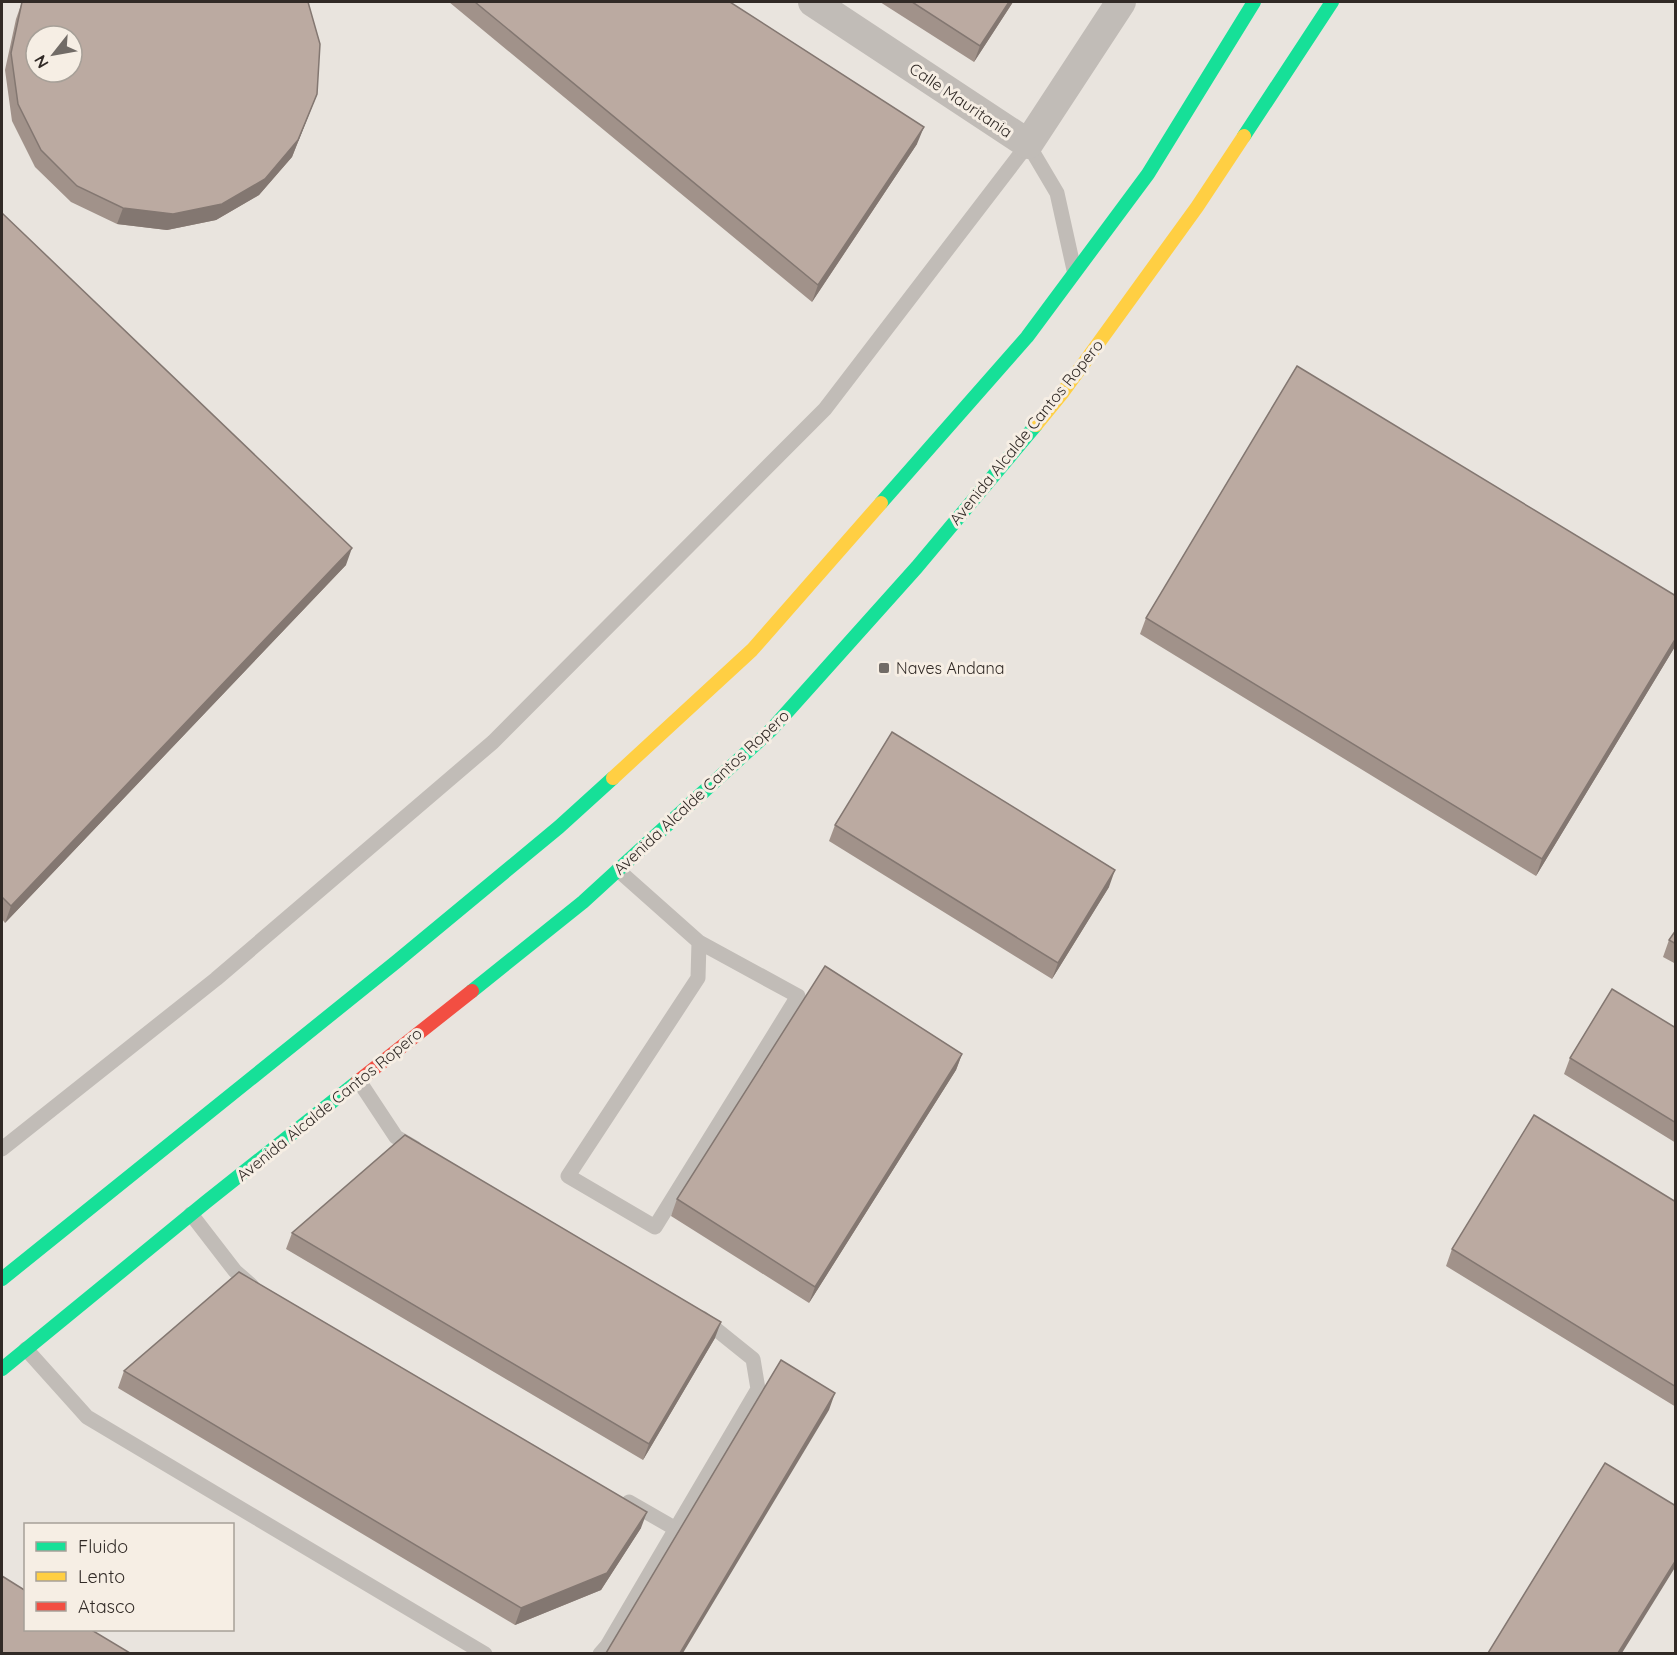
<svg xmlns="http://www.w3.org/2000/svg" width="1677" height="1655" font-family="Quicksand,sans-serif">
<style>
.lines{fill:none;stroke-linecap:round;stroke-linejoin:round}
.lane{stroke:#c1bcb7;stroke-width:15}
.street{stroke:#c1bcb7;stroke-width:30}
.fast{stroke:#16e098;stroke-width:14}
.slow{stroke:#ffcf43;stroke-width:14}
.jam{stroke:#f24e42;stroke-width:14}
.wall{fill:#a1928a}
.shaded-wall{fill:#837771}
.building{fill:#bbaaa1;stroke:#837771;stroke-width:1.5;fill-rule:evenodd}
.poi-dot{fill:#716b66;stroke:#f6eee4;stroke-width:2}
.labels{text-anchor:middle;stroke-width:6;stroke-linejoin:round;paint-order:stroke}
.street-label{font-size:16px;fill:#312a26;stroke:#f6eee4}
.poi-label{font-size:16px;fill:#312a26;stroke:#f6eee4;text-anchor:start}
</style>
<rect width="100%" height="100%" fill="#e9e4de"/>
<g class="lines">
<path class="lane" d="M 618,870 L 699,942 L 698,978 L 568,1176 L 655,1227 L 798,996 L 699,942
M 359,1081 L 396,1137 L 415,1148
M 2,1149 L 216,979 L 493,742 L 825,409 L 1028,144 L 1057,193 L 1074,270
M 191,1214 L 235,1271 L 252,1286
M 26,1349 L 87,1417 L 485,1654
M 629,1502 L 676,1529
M 600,1654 L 607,1646 L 758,1389 L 753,1359 L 702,1318"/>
<path class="street" d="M 813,2 L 1028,144 L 1121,2"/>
<path class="fast" d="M 1244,136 L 1332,2
M 881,503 L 1027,337 L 1148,174 L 1254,2
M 472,991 L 583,902 L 771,730 L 917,567 L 1036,425
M 2,1279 L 396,962 L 559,827 L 613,778
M 2,1369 L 206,1202 L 357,1082"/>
<path class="slow" d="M 1036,425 L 1063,392 L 1197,207 L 1244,136
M 613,778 L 752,650 L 881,503"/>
<path class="jam" d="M 357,1082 L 472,991"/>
</g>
<path class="wall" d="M 22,2 L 317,94 L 292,157 L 259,195 L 216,220 L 167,230 L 117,224 L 71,202 L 35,167 L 12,121 L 5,70 L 16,19 Z
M 449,2 L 730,2 L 917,144 L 812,302 Z
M 880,2 L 1013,2 L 974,62 Z
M 2,213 L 346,565 L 5,923 L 2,919 Z
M 1676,596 L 1676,645 L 1536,876 L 1140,634 L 1146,618 Z
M 835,825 L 1109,887 L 1052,979 L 829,841 Z
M 1676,930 L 1676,964 L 1663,957 L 1669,940 Z
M 1676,1028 L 1676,1143 L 1564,1074 L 1570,1058 Z
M 962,1054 L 956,1070 L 809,1303 L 671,1216 L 677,1199 Z
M 1676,1202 L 1676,1407 L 1446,1266 L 1452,1249 Z
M 292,1233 L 715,1338 L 643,1460 L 286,1249 Z
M 124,1371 L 641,1528 L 601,1590 L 515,1625 L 118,1388 Z"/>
<path class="shaded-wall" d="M 1009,2 L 1013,2 L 974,62 L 980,46 Z
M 317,94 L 292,157 L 259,195 L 216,220 L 167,230 L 117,224 L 123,208 Z
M 924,127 L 917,144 L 812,302 L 818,285 Z
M 352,548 L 346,565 L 5,923 L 11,906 Z
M 1676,638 L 1676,645 L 1536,876 L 1542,859 Z
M 1115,870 L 1109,887 L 1052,979 L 1058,963 Z
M 962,1054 L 956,1070 L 809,1303 L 815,1287 Z
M 721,1322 L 715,1338 L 643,1460 L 649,1444 Z
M 835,1393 L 829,1410 L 683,1653 L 680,1653 Z
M 647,1512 L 641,1528 L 601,1590 L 515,1625 L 521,1608 Z
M 1676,1560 L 1676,1566 L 1622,1653 L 1618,1653 Z"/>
<path class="building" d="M 22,2 L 308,2 L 320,44 L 317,94 L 298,140 L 265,179 L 222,204 L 173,214 L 123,208 L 77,186 L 41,150 L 18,104 L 11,53 ZM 36,36 L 72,36 L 72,72 L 36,72 Z
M 475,2 L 730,2 L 924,127 L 818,285 Z
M 912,2 L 1009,2 L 980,46 Z
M 2,213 L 352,548 L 11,906 L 2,897 Z
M 1297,366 L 1676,596 L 1676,638 L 1542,859 L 1146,618 Z
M 892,732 L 1115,870 L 1058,963 L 835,825 Z
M 1676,930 L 1676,944 L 1669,940 Z
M 825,966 L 962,1054 L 815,1287 L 677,1199 Z
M 1612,989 L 1676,1028 L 1676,1123 L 1570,1058 Z
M 1534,1115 L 1676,1202 L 1676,1387 L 1452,1249 Z
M 405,1135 L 721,1322 L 649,1444 L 292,1233 Z
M 239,1272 L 647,1512 L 607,1573 L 521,1608 L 124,1371 Z
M 781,1360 L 835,1393 L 680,1653 L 606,1653 Z
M 1605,1463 L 1676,1506 L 1676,1560 L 1618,1653 L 1488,1653 Z
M 2,1576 L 26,1591 L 26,1629 L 90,1629 L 130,1653 L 2,1653 Z"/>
<rect class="poi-dot" x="878" y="662" width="12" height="12" rx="3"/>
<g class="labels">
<g class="street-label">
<text transform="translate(961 100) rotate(34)" y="6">Calle Mauritania</text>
<text transform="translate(1026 432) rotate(-51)" y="6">Avenida Alcalde Cantos Ropero</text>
<text transform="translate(701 792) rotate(-43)" y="6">Avenida Alcalde Cantos Ropero</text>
<text transform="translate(329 1104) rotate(-39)" y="6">Avenida Alcalde Cantos Ropero</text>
</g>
<g class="poi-label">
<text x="896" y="674">Naves Andana</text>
</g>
</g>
<rect width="1677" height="1655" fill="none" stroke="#312a26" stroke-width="6"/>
<rect x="24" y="1523" width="210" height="108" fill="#f6eee4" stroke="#a7a098" stroke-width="1.5"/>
<rect x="36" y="1542" width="30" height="9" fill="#16e098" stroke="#a7a098" stroke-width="1.5"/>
<text x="78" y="1553" font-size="18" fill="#312a26">Fluido</text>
<rect x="36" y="1572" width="30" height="9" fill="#ffcf43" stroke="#a7a098" stroke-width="1.5"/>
<text x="78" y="1583" font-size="18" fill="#312a26">Lento</text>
<rect x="36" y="1602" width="30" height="9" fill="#f24e42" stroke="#a7a098" stroke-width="1.5"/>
<text x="78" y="1613" font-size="18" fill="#312a26">Atasco</text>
<g transform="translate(54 54) rotate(239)"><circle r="28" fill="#f6eee4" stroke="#a7a098" stroke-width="1.5"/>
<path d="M0-4.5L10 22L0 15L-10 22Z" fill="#716b66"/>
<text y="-9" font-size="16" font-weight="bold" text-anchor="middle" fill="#312a26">N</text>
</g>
</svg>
